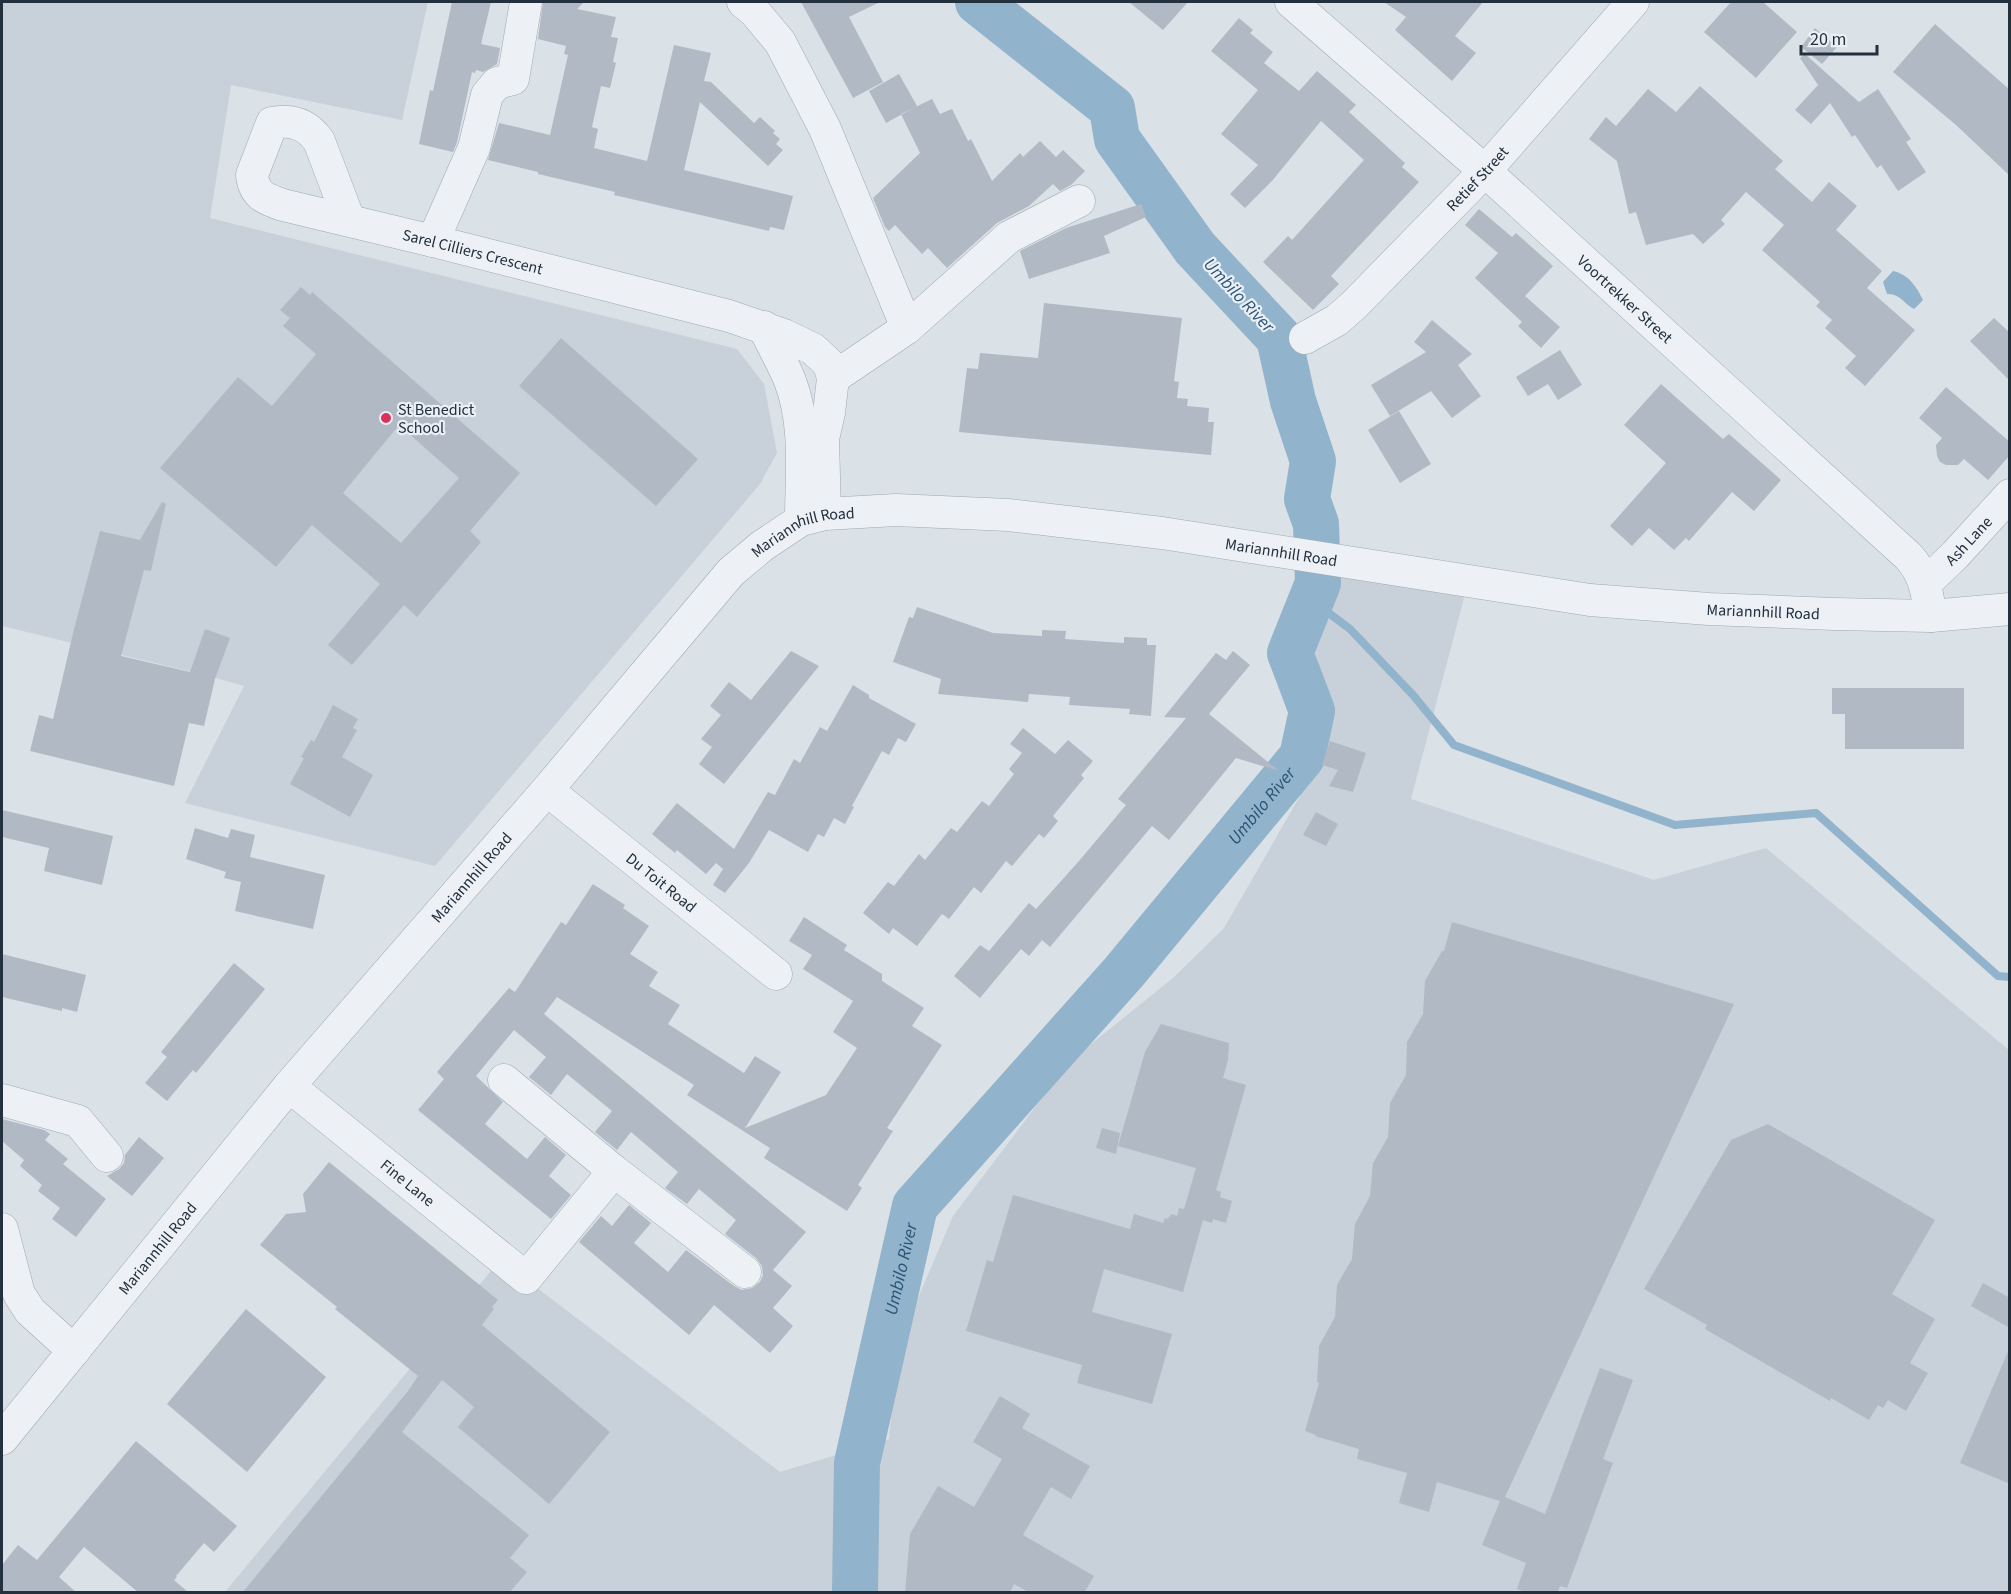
<svg xmlns="http://www.w3.org/2000/svg" width="2011" height="1594" font-family="'Source Sans 3',sans-serif">
<style>
.built{fill:#c8d0d9}
.water{fill:#91b3cb}
.lines{fill:none;stroke-linecap:round;stroke-linejoin:round}
.stream{stroke:#91b3cb;stroke-width:8}
.river{stroke:#91b3cb;stroke-width:46}
.building{fill:#b1bac4;fill-rule:evenodd}
.minor-casing{stroke:#9fa8b1;stroke-width:33}
.minor{stroke:#edf1f5;stroke-width:32}
.poi-dot{fill:#db315c;stroke:#eaeff5;stroke-width:2}
.labels{text-anchor:middle;stroke-width:4.5;stroke-linejoin:round;paint-order:stroke}
.street-label{font-size:16px;fill:#23303e;stroke:#eaeff5}
.poi-label{font-size:16px;fill:#23303e;stroke:#eaeff5;text-anchor:start}
.water-label{font-size:18px;font-style:italic;fill:#2a5475;stroke:#eaeff5}
</style>
<rect width="100%" height="100%" fill="#dae1e7"/>
<path class="built" d="M 2,2 L 428,2 L 402,120 L 231,85 L 210,218 L 737,349 L 764,384 L 777,453 L 760,484 L 435,866 L 185,803 L 244,686 L 213,677 L 2,626 Z
M 1324,558 L 1468,583 L 1411,799 L 1654,880 L 1766,848 L 2009,1050 L 2009,1592 L 225,1592 L 500,1260 L 780,1472 L 889,1439 L 898,1345 L 953,1216 L 1070,1061 L 1173,978 L 1224,928 L 1319,763 L 1332,707 L 1312,643 Z"/>
<path class="water" d="M 1893,271 C 1908,274 1917,287 1923,300 L 1914,309 C 1904,304 1900,293 1887,294 L 1883,282 Z"/>
<g class="lines">
<path class="stream" d="M 1318,583 L 1322,608 L 1350,629 L 1413,695 L 1454,745 L 1675,825 L 1816,813 L 1998,976 L 2010,977"/>
<path class="river" id="s1" d="M 855,1592 L 857,1463 L 915,1206 L 1124,972 L 1302,757 L 1312,711 L 1290,653 L 1318,583 L 1316,524 L 1307,499 L 1313,461 L 1293,401 L 1279,338 L 1195,248 L 1117,139 L 1112,108 L 978,2"/>
</g>
<path class="building" d="M 452,2 L 491,2 L 481,44 L 500,48 L 497,64 L 483,72 L 476,70 L 475,73 L 472,72 L 457,142 L 453,152 L 419,144 L 430,90 L 433,91 Z
M 543,2 L 584,2 L 577,9 L 616,17 L 611,37 L 618,38 L 613,62 L 616,63 L 610,88 L 601,86 L 592,127 L 598,129 L 594,148 L 647,161 L 674,45 L 711,53 L 704,81 L 711,82 L 754,123 L 760,117 L 775,131 L 773,133 L 780,139 L 776,144 L 783,150 L 768,166 L 700,102 L 684,170 L 793,196 L 784,230 L 770,227 L 769,231 L 614,195 L 615,192 L 538,174 L 538,172 L 488,160 L 499,123 L 550,135 L 568,55 L 564,54 L 566,46 L 538,39 Z
M 801,2 L 880,2 L 849,17 L 883,82 L 853,98 Z
M 1129,2 L 1188,2 L 1163,30 Z
M 1384,2 L 1483,2 L 1455,36 L 1476,53 L 1452,81 L 1395,30 L 1406,17 Z
M 1731,2 L 1763,2 L 1797,32 L 1756,78 L 1704,32 Z
M 1239,18 L 1253,30 L 1250,33 L 1273,52 L 1264,63 L 1299,91 L 1317,71 L 1356,105 L 1349,112 L 1405,163 L 1402,167 L 1419,182 L 1331,276 L 1339,284 L 1313,310 L 1263,262 L 1288,236 L 1292,240 L 1364,160 L 1321,121 L 1272,181 L 1245,208 L 1230,194 L 1258,165 L 1221,134 L 1258,90 L 1211,51 Z
M 1935,24 L 2010,90 L 2010,176 L 1956,125 L 1893,72 Z
M 1815,28 L 1837,47 L 1822,64 L 1801,47 Z
M 1805,54 L 1859,102 L 1878,89 L 1911,139 L 1906,142 L 1926,172 L 1898,191 L 1881,165 L 1877,168 L 1855,135 L 1852,137 L 1830,103 L 1811,124 L 1795,110 L 1818,85 L 1800,58 Z
M 899,74 L 917,106 L 886,123 L 869,91 Z
M 1700,86 L 1783,161 L 1775,169 L 1812,202 L 1829,182 L 1857,206 L 1836,230 L 1882,271 L 1867,288 L 1915,330 L 1865,386 L 1845,368 L 1856,356 L 1825,328 L 1832,320 L 1816,306 L 1820,302 L 1762,250 L 1784,225 L 1746,192 L 1721,220 L 1725,224 L 1703,244 L 1693,234 L 1646,245 L 1636,212 L 1629,214 L 1617,161 L 1589,139 L 1606,117 L 1616,126 L 1648,89 L 1676,112 Z
M 932,99 L 940,114 L 952,109 L 968,141 L 971,139 L 992,181 L 1020,153 L 1023,157 L 1040,141 L 1056,157 L 1063,150 L 1085,171 L 1071,185 L 1060,191 L 1053,184 L 1029,206 L 997,223 L 947,268 L 928,248 L 922,254 L 895,225 L 889,231 L 885,227 L 873,198 L 920,153 L 901,114 Z
M 1141,204 L 1146,217 L 1104,236 L 1110,253 L 1029,279 L 1020,251 L 1066,228 Z
M 1479,209 L 1512,237 L 1516,233 L 1553,266 L 1525,296 L 1560,327 L 1541,348 L 1518,326 L 1522,322 L 1475,278 L 1498,253 L 1465,225 Z
M 301,287 L 310,295 L 312,292 L 520,473 L 470,531 L 481,542 L 417,617 L 404,605 L 352,665 L 328,645 L 380,584 L 312,525 L 276,567 L 160,468 L 238,377 L 272,406 L 316,354 L 283,326 L 290,318 L 280,310 ZM 399,425 L 459,478 L 401,543 L 343,493 Z
M 1044,303 L 1182,318 L 1174,381 L 1179,382 L 1177,398 L 1188,399 L 1187,406 L 1209,408 L 1208,422 L 1214,422 L 1211,455 L 959,432 L 967,368 L 978,369 L 980,353 L 1038,358 Z
M 1994,318 L 2010,333 L 2010,381 L 1970,341 Z
M 1432,320 L 1472,354 L 1458,365 L 1481,396 L 1452,418 L 1431,391 L 1390,416 L 1371,385 L 1426,352 L 1414,342 Z
M 561,338 L 698,459 L 656,506 L 519,386 Z
M 1560,350 L 1582,385 L 1558,400 L 1548,384 L 1528,396 L 1516,377 Z
M 1661,384 L 1723,439 L 1729,434 L 1781,480 L 1754,511 L 1732,492 L 1689,541 L 1686,538 L 1674,550 L 1649,528 L 1632,546 L 1610,526 L 1666,463 L 1624,425 Z
M 1946,387 L 2010,442 L 2010,455 L 1988,480 L 1964,459 L 1958,465 L 1946,465 L 1940,462 L 1937,456 L 1936,445 L 1942,438 L 1919,418 Z
M 1399,411 L 1431,464 L 1400,483 L 1368,430 Z
M 162,502 L 166,504 L 151,571 L 144,570 L 121,656 L 190,672 L 205,629 L 230,638 L 215,679 L 204,726 L 189,723 L 174,786 L 30,751 L 39,715 L 53,719 L 74,629 L 100,531 L 140,540 Z
M 917,607 L 993,633 L 1042,636 L 1042,630 L 1066,631 L 1065,639 L 1124,643 L 1124,637 L 1147,638 L 1147,645 L 1156,645 L 1151,716 L 1129,714 L 1130,709 L 1069,705 L 1070,697 L 1029,694 L 1028,702 L 938,694 L 941,679 L 893,662 L 909,617 L 913,618 Z
M 791,651 L 819,666 L 724,784 L 699,764 L 712,747 L 701,739 L 721,715 L 710,706 L 729,682 L 751,700 Z
M 1233,651 L 1250,665 L 1209,714 L 1279,771 L 1236,758 L 1169,840 L 1152,826 L 1050,947 L 1042,940 L 1029,956 L 1021,949 L 980,998 L 954,976 L 980,945 L 989,951 L 1029,903 L 1036,909 L 1079,861 L 1126,805 L 1118,799 L 1186,718 L 1164,717 L 1216,653 L 1226,660 Z
M 853,685 L 869,695 L 869,698 L 916,724 L 906,742 L 898,738 L 889,755 L 882,751 L 852,806 L 854,807 L 845,824 L 834,818 L 824,837 L 818,834 L 808,852 L 769,830 L 749,863 L 725,893 L 713,885 L 723,869 L 716,863 L 706,874 L 677,850 L 675,853 L 652,834 L 677,803 L 734,849 L 768,792 L 775,795 L 794,759 L 800,763 L 820,727 L 827,731 Z
M 1832,688 L 1964,688 L 1964,749 L 1845,749 L 1845,714 L 1832,714 Z
M 333,705 L 358,719 L 353,728 L 357,730 L 342,757 L 373,775 L 350,817 L 290,784 L 304,758 L 301,757 L 311,740 L 314,742 Z
M 1023,728 L 1055,754 L 1068,740 L 1093,761 L 1081,775 L 1084,778 L 1053,816 L 1058,821 L 1044,838 L 1039,834 L 1012,866 L 1006,861 L 981,893 L 974,887 L 949,919 L 942,914 L 917,946 L 893,928 L 889,934 L 863,913 L 888,882 L 894,886 L 919,854 L 925,860 L 951,828 L 957,832 L 982,801 L 989,806 L 1014,774 L 1009,769 L 1022,753 L 1010,744 Z
M 1330,741 L 1366,753 L 1353,792 L 1329,786 L 1338,770 L 1322,765 Z
M 2,810 L 113,836 L 102,885 L 44,871 L 49,848 L 2,837 Z
M 1316,812 L 1338,824 L 1326,846 L 1303,835 Z
M 195,828 L 228,838 L 231,829 L 255,835 L 250,857 L 325,875 L 313,929 L 235,911 L 241,882 L 224,878 L 226,872 L 186,859 Z
M 593,884 L 625,905 L 623,908 L 649,926 L 630,954 L 658,972 L 649,986 L 680,1005 L 668,1024 L 744,1073 L 755,1056 L 781,1072 L 745,1128 L 826,1095 L 857,1048 L 833,1032 L 853,1001 L 803,969 L 812,955 L 789,941 L 804,917 L 847,945 L 844,950 L 882,974 L 882,981 L 924,1008 L 912,1026 L 942,1045 L 887,1128 L 893,1131 L 858,1185 L 862,1188 L 847,1211 L 764,1158 L 770,1148 L 687,1095 L 694,1085 L 557,997 L 544,1014 L 806,1232 L 773,1270 L 792,1286 L 773,1308 L 793,1326 L 770,1353 L 714,1305 L 689,1335 L 579,1242 L 601,1216 L 612,1226 L 629,1205 L 651,1223 L 634,1243 L 668,1272 L 686,1250 L 734,1286 L 742,1290 L 752,1288 L 760,1282 L 763,1275 L 762,1266 L 756,1258 L 725,1234 L 736,1220 L 699,1189 L 687,1204 L 665,1188 L 678,1172 L 631,1132 L 617,1150 L 595,1132 L 612,1111 L 567,1074 L 551,1095 L 529,1077 L 546,1057 L 514,1030 L 476,1076 L 503,1102 L 485,1124 L 527,1159 L 545,1137 L 566,1155 L 549,1176 L 571,1195 L 551,1219 L 418,1110 L 444,1079 L 437,1072 L 509,988 L 515,992 L 561,922 L 566,925 Z
M 1452,922 L 1734,1004 L 1505,1497 L 1545,1514 L 1600,1368 L 1633,1380 L 1603,1459 L 1613,1463 L 1567,1588 L 1560,1586 L 1557,1593 L 1528,1593 L 1517,1589 L 1526,1563 L 1482,1545 L 1500,1501 L 1437,1482 L 1429,1512 L 1399,1503 L 1407,1473 L 1357,1459 L 1359,1449 L 1315,1436 L 1316,1435 L 1305,1431 L 1319,1383 L 1317,1382 L 1319,1346 L 1335,1317 L 1337,1285 L 1352,1259 L 1355,1224 L 1370,1196 L 1373,1163 L 1388,1137 L 1390,1103 L 1406,1075 L 1407,1042 L 1423,1014 L 1425,981 L 1442,951 L 1444,951 Z
M 2,954 L 86,975 L 77,1012 L 62,1008 L 62,1011 L 2,997 Z
M 234,963 L 265,989 L 196,1073 L 193,1070 L 167,1101 L 145,1083 L 167,1057 L 161,1052 Z
M 1161,1024 L 1229,1043 L 1228,1060 L 1223,1078 L 1246,1085 L 1216,1190 L 1221,1192 L 1220,1197 L 1232,1201 L 1226,1223 L 1213,1219 L 1212,1223 L 1203,1220 L 1183,1292 L 1104,1269 L 1092,1312 L 1172,1334 L 1152,1404 L 1077,1383 L 1082,1365 L 966,1331 L 987,1260 L 993,1262 L 1013,1195 L 1130,1229 L 1134,1214 L 1163,1223 L 1165,1218 L 1167,1219 L 1172,1214 L 1177,1216 L 1179,1208 L 1184,1209 L 1196,1168 L 1118,1146 L 1145,1052 Z
M 2,1119 L 44,1130 L 50,1134 L 45,1140 L 68,1159 L 63,1164 L 106,1199 L 76,1237 L 52,1219 L 60,1208 L 38,1191 L 42,1185 L 20,1166 L 24,1160 L 2,1141 Z
M 1768,1124 L 1935,1220 L 1892,1294 L 1935,1319 L 1910,1363 L 1928,1373 L 1906,1411 L 1888,1400 L 1883,1408 L 1878,1405 L 1869,1420 L 1831,1398 L 1830,1401 L 1705,1329 L 1707,1325 L 1644,1289 L 1731,1140 Z
M 1102,1128 L 1120,1133 L 1116,1154 L 1096,1148 Z
M 139,1137 L 164,1158 L 132,1196 L 107,1176 L 119,1169 L 124,1163 L 125,1155 Z
M 329,1162 L 498,1300 L 492,1307 L 494,1309 L 482,1325 L 610,1432 L 549,1504 L 458,1427 L 474,1407 L 442,1380 L 402,1432 L 529,1535 L 510,1558 L 527,1572 L 509,1593 L 242,1593 L 408,1391 L 418,1376 L 335,1309 L 337,1307 L 260,1245 L 286,1214 L 306,1212 L 303,1194 Z
M 1983,1283 L 2010,1298 L 2010,1328 L 1971,1306 Z
M 246,1309 L 326,1377 L 247,1472 L 167,1404 Z
M 2010,1347 L 2010,1484 L 1960,1463 Z
M 1000,1396 L 1030,1414 L 1022,1428 L 1090,1466 L 1071,1499 L 1051,1487 L 1023,1535 L 1094,1576 L 1084,1593 L 1030,1593 L 1014,1584 L 1010,1593 L 905,1593 L 910,1534 L 938,1486 L 974,1507 L 1002,1459 L 973,1442 Z
M 136,1441 L 237,1526 L 214,1552 L 204,1543 L 176,1576 L 177,1577 L 174,1580 L 189,1593 L 139,1593 L 84,1547 L 59,1577 L 77,1593 L 2,1593 L 2,1565 L 18,1545 L 37,1560 Z"/>
<g class="lines">
<defs>
<g id="minor">
<path d="M 743,2 L 754,11 L 780,42 L 825,129 L 907,328"/>
<path id="s2" d="M 1291,2 L 1485,171 L 1908,556 C 1925,574 1927,593 1931,616"/>
<path id="s3" d="M 349,220 L 319,141 C 307,124 292,119 272,123 L 252,175 C 254,195 265,199 283,205 L 433,241 L 729,316 L 784,335 L 813,349 L 829,364 L 833,378 L 829,413 L 823,439 L 825,514"/>
<path d="M 433,241 L 474,148 L 487,95 L 497,83 L 513,79 L 526,2"/>
<path d="M 764,327 C 772,345 783,363 790,381 C 807,424 801,476 801,520"/>
<path id="s4" d="M 1305,338 L 1337,320 L 1355,304 L 1485,171 L 1633,2"/>
<path d="M 833,378 L 907,328 L 1009,237 L 1079,201"/>
<path id="s5" d="M 1926,583 L 1955,555 L 2010,495"/>
<path id="s6" d="M 547,790 L 776,974"/>
<path d="M 504,1080 L 614,1171 L 745,1272"/>
<path id="s7" d="M 289,1086 L 526,1278 L 614,1171"/>
<path d="M 2,1100 L 78,1121 L 107,1156"/>
<path d="M 2,1229 L 19,1294 L 30,1311 L 74,1351"/>
<path id="s8" d="M 2,1439 L 289,1086 L 547,790 L 731,572 L 762,546 L 801,520 L 825,514 L 896,510 L 1008,515 L 1162,533 L 1590,600 L 1709,609 L 1834,614 L 1931,616 L 2010,609"/>
</g>
</defs>
<use href="#minor" class="minor-casing"/>
<use href="#minor" class="minor"/>
</g>
<circle class="poi-dot" cx="386" cy="418" r="6"/>
<g class="labels">
<g class="street-label">
<text dy="6" stroke="none"><textPath href="#s4" startOffset="236">Retief Street</textPath></text>
<text dy="6" stroke="none"><textPath href="#s3" startOffset="436">Sarel Cilliers Crescent</textPath></text>
<text dy="6" stroke="none"><textPath href="#s2" startOffset="447">Voortrekker Street</textPath></text>
<text dy="6" stroke="none"><textPath href="#s8" startOffset="1218">Mariannhill Road</textPath></text>
<text dy="6" stroke="none"><textPath href="#s5" startOffset="60">Ash Lane</textPath></text>
<text dy="6" stroke="none"><textPath href="#s8" startOffset="1704">Mariannhill Road</textPath></text>
<text dy="6" stroke="none"><textPath href="#s8" startOffset="2190">Mariannhill Road</textPath></text>
<text dy="6" stroke="none"><textPath href="#s8" startOffset="732">Mariannhill Road</textPath></text>
<text dy="6" stroke="none"><textPath href="#s6" startOffset="147">Du Toit Road</textPath></text>
<text dy="6" stroke="none"><textPath href="#s7" startOffset="153">Fine Lane</textPath></text>
<text dy="6" stroke="none"><textPath href="#s8" startOffset="246">Mariannhill Road</textPath></text>
</g>
<g class="poi-label">
<text x="398" y="415">St Benedict<tspan x="398" dy="18">School</tspan></text>
</g>
<g class="water-label">
<text transform="translate(1239 295) rotate(47)" y="6">Umbilo River</text>
<text dy="6" stroke="none"><textPath href="#s1" startOffset="922">Umbilo River</textPath></text>
<text dy="6" stroke="none"><textPath href="#s1" startOffset="328">Umbilo River</textPath></text>
</g>
</g>
<rect width="2011" height="1594" fill="none" stroke="#23303e" stroke-width="6"/>
<path d="M1801 45v9h76v-9" fill="none" stroke="#23303e" stroke-width="3"/>
<text x="1810" y="45" font-size="18" fill="#23303e" stroke="#eaeff5" stroke-width="4.5" paint-order="stroke">20 m</text>
</svg>
